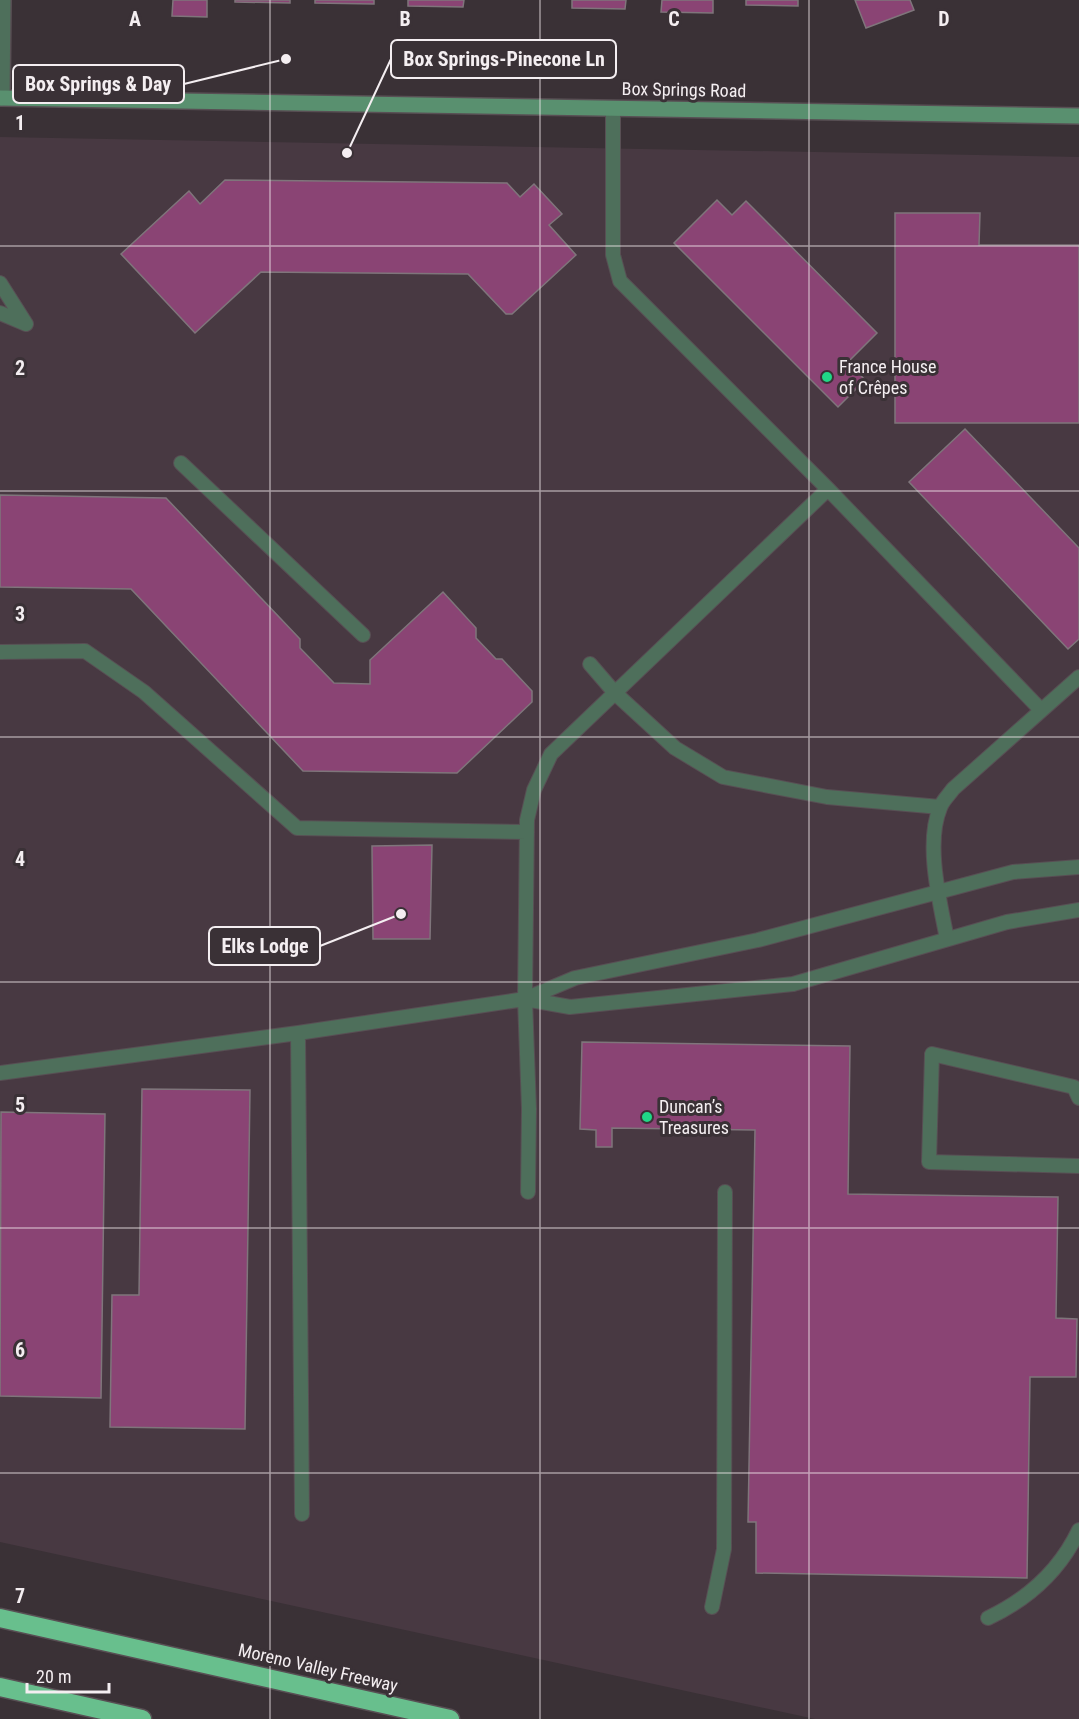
<svg xmlns="http://www.w3.org/2000/svg" width="1079" height="1719" font-family="'Roboto Condensed',sans-serif">
<style>
.built{fill:#483942}
.building{fill:#8a4474;stroke:#7f757b;stroke-width:1.5}
.lines{fill:none;stroke-linecap:round;stroke-linejoin:round}
.service-casing{stroke:#584f54;stroke-width:16}
.minor-casing{stroke:#584f54;stroke-width:18}
.secondary-casing{stroke:#584f54;stroke-width:18}
.motorway-casing{stroke:#584f54;stroke-width:21}
.service{stroke:#4e6f5b;stroke-width:14}
.minor{stroke:#4e6f5b;stroke-width:15}
.secondary{stroke:#59906f;stroke-width:15}
.motorway{stroke:#68bf8d;stroke-width:18}
.grid{fill:none;stroke:#f4eef1;stroke-width:1.5;stroke-opacity:0.55}
.poi-dot{fill:#20d887;stroke:#3a3136;stroke-width:2}
.labels{text-anchor:middle;stroke-width:6;stroke-linejoin:round;paint-order:stroke}
.street-label{font-size:18px;fill:#f4eef1;stroke:#3a3136}
.poi-label{font-size:18px;fill:#f4eef1;stroke:#3a3136;text-anchor:start}
.grid-label{font-size:20px;text-anchor:middle;font-weight:bold;fill:#f4eef1;stroke:#3a3136;stroke-width:6;stroke-linejoin:round;paint-order:stroke}
.leader{fill:none;stroke:#f4eef1;stroke-width:2}
.callout-dot{fill:#f4eef1;stroke:#3a3136;stroke-width:2}
.callout{fill:#3a3136;stroke:#f4eef1;stroke-width:2}
.callout-label{font-size:20px;text-anchor:middle;font-weight:bold;fill:#f4eef1}
</style>
<rect width="100%" height="100%" fill="#3a3136"/>
<path class="built" d="M 0,137 L 1079,157 L 1079,1719 L 815,1719 L 0,1542 Z"/>
<path class="building" d="M 173,0 L 207,0 L 207,17 L 172,16 Z
M 235,0 L 290,0 L 290,3 L 235,2 Z
M 315,0 L 374,0 L 374,4 L 315,3 Z
M 408,0 L 464,0 L 463,7 L 408,6 Z
M 572,0 L 626,0 L 625,9 L 572,8 Z
M 662,0 L 713,0 L 713,13 L 661,12 Z
M 746,0 L 798,0 L 798,6 L 746,5 Z
M 855,0 L 910,0 L 914,10 L 866,28 Z
M 225,180 L 507,183 L 520,197 L 534,184 L 562,214 L 549,225 L 576,255 L 512,314 L 506,314 L 468,274 L 261,272 L 195,333 L 121,254 L 189,191 L 200,204 Z
M 717,200 L 732,215 L 746,201 L 877,333 L 848,362 L 865,380 L 838,407 L 674,243 Z
M 895,213 L 980,213 L 979,245 L 1079,245 L 1079,423 L 895,423 Z
M 965,429 L 1079,548 L 1079,639 L 1068,649 L 909,482 Z
M 0,495 L 166,498 L 300,639 L 300,648 L 334,683 L 370,684 L 370,660 L 443,592 L 476,628 L 476,638 L 496,659 L 502,659 L 532,691 L 532,702 L 457,773 L 303,771 L 131,589 L 0,587 Z
M 432,845 L 430,939 L 373,939 L 372,846 Z
M 582,1042 L 850,1046 L 848,1194 L 1058,1197 L 1056,1318 L 1077,1319 L 1076,1377 L 1030,1377 L 1027,1578 L 756,1573 L 756,1522 L 748,1522 L 755,1130 L 612,1128 L 612,1147 L 596,1147 L 596,1130 L 580,1129 Z
M 142,1089 L 250,1090 L 245,1429 L 110,1427 L 112,1295 L 139,1295 Z
M 1,1112 L 105,1114 L 101,1398 L 0,1396 Z"/>
<g class="lines">
<defs>
<path id="service" d="M 613,108 L 613,255 L 620,281 L 828,489 L 1041,710
M 0,283 L 26,324
M 0,313 L 26,324
M 181,463 L 363,635
M 0,652 L 85,651 L 144,692 L 297,828 L 527,832
M 590,664 L 615,693 L 675,748 L 723,777 L 827,797 L 940,807
M 947,939 C 940,902 925,844 940,808 C 942,801 949,795 953,789 L 1079,677
M 525,999 L 570,1007 L 793,984 L 1007,922 L 1079,910
M 298,1033 L 302,1514
M 0,1073 L 298,1033 L 525,999 L 575,978 L 758,940 L 1013,872 L 1079,867
M 1079,1098 L 1074,1087 L 932,1054 L 929,1162 L 1079,1166
M 528,1192 L 529,1109 L 525,999 L 527,820 L 534,790 L 551,754 L 828,489
M 712,1607 L 724,1549 L 725,1192
M 988,1618 C 1028,1599 1060,1570 1079,1530"/>
<path id="minor" d="M 2,98 L 3,0"/>
<path id="secondary" d="M 0,98 L 1079,116"/>
<path id="motorway" d="M 0,1618 L 450,1719
M 0,1687 L 142,1719"/>
</defs>
<use href="#service" class="service-casing"/>
<use href="#minor" class="minor-casing"/>
<use href="#secondary" class="secondary-casing"/>
<use href="#motorway" class="motorway-casing"/>
<use href="#service" class="service"/>
<use href="#minor" class="minor"/>
<use href="#secondary" class="secondary"/>
<use href="#motorway" class="motorway"/>
</g>
<path class="grid" d="M 270,0 L 270,1719M 540,0 L 540,1719M 809,0 L 809,1719M 0,246 L 1079,246M 0,491 L 1079,491M 0,737 L 1079,737M 0,982 L 1079,982M 0,1228 L 1079,1228M 0,1473 L 1079,1473"/>
<g class="poi-dot">
<circle cx="827" cy="377" r="6"/>
<circle cx="647" cy="1117" r="6"/>
</g>
<g class="labels">
<g class="street-label">
<text transform="translate(684 90) rotate(1)" y="6">Box Springs Road</text>
<text transform="translate(318 1668) rotate(13)" y="6">Moreno Valley Freeway</text>
</g>
<g class="poi-label">
<text x="839" y="373">France House<tspan x="839" dy="21">of Crêpes</tspan></text>
<text x="659" y="1113">Duncan’s<tspan x="659" dy="21">Treasures</tspan></text>
</g>
</g>
<g class="grid-label">
<text x="135" y="26">A</text>
<text x="405" y="26">B</text>
<text x="674" y="26">C</text>
<text x="944" y="26">D</text>
<text x="20" y="130">1</text>
<text x="20" y="375">2</text>
<text x="20" y="621">3</text>
<text x="20" y="866">4</text>
<text x="20" y="1112">5</text>
<text x="20" y="1357">6</text>
<text x="20" y="1603">7</text>
</g>
<path class="leader" d="M347 153L391 59M286 59L184 84M401 914L320 946"/>
<g class="callout-dot">
<circle cx="347" cy="153" r="6"/>
<circle cx="286" cy="59" r="6"/>
<circle cx="401" cy="914" r="6"/>
</g>
<g class="callout">
<rect x="391" y="40" width="225" height="38" rx="6"/>
<rect x="13" y="65" width="171" height="38" rx="6"/>
<rect x="209" y="927" width="111" height="38" rx="6"/>
</g>
<g class="callout-label">
<text x="504" y="66">Box Springs-Pinecone Ln</text>
<text x="98" y="91">Box Springs &amp; Day</text>
<text x="265" y="953">Elks Lodge</text>
</g>
<path d="M27 1683v9h82v-9" fill="none" stroke="#f4eef1" stroke-width="3"/>
<text x="36" y="1683" font-size="18" fill="#f4eef1" stroke="#3a3136" stroke-width="4.5" paint-order="stroke">20 m</text>
</svg>
